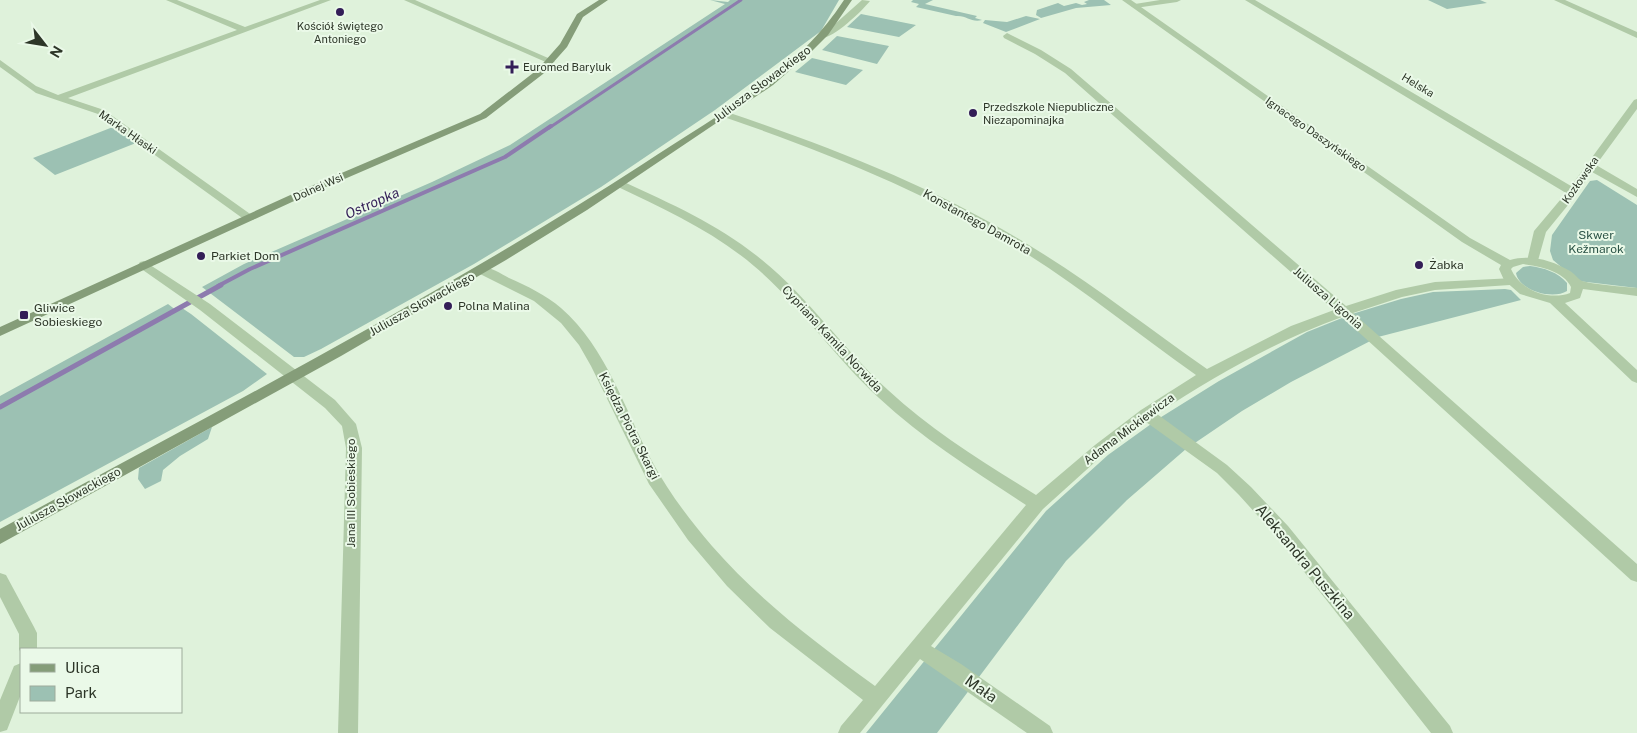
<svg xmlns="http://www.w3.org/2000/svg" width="1637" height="733" font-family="'Public Sans',sans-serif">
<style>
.green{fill:#9cc1b3}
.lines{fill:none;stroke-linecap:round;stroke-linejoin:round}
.stream-far2{stroke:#8d7bae;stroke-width:3}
.stream-far1{stroke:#8d7bae;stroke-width:4}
.stream{stroke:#8d7bae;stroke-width:5}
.minor{fill:#b0caa7;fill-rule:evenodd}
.tertiary{fill:#b0caa7;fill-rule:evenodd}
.secondary{fill:#859d79;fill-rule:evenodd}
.poi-dot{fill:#331e57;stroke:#eaf9e8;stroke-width:2}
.labels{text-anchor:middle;stroke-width:4;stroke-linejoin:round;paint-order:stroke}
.far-poi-label{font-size:11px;fill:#2d3628;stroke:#eaf9e8;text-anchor:start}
.far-street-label{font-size:11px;fill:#2d3628;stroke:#eaf9e8}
.street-label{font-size:12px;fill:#2d3628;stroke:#eaf9e8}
.park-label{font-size:12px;fill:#2c5447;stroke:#eaf9e8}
.poi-label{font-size:12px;fill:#2d3628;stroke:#eaf9e8;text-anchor:start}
.water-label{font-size:14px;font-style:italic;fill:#331e57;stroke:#eaf9e8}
.near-street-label{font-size:15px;fill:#2d3628;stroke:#eaf9e8}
</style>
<rect width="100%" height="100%" fill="#dff2db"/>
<path class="green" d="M 710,0 L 728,2 L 730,0 L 839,0 L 821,31 L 715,110 L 601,187 L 474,264 L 321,349 L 304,357 L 294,357 L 202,287 L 244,264 L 432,182 L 510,145 L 725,4 Z
M 913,0 L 933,0 L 925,4 L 977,16 L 975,18 L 982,20 C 971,23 967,15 956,16 L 916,7 L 919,4 L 911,2 Z
M 1089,0 L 1104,0 L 1111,5 L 1076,8 L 1041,18 L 1036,15 L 1037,10 L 1058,3 L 1064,6 L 1076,3 L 1082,5 L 1087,4 L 1084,2 Z
M 1428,0 L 1480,0 L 1487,3 L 1447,9 Z
M 861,14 L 916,25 L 899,37 L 847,27 Z
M 1026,16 L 1040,19 L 1006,32 L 983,23 L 985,20 L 1007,22 Z
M 837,36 L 889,46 L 877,64 L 822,50 Z
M 812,58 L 863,70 L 846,85 L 795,72 Z
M 113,127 L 136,143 L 55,175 L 33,158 Z
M 1597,180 L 1637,205 L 1637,288 L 1578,281 L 1553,260 L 1550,251 L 1552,235 L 1590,181 Z
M 1530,266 C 1544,268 1558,272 1567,283 L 1567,291 C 1553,300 1519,291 1516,273 L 1523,267 Z
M 1505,289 L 1511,290 L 1521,300 L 1378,337 L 1291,382 L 1242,411 L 1186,449 L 1127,500 L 1066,561 L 937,733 L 866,733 L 1046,511 L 1108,455 L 1158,419 L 1219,381 L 1307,332 L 1352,314 L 1401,299 L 1433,292 Z
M 168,304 L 177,311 L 182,308 L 191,314 L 267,374 L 243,391 L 0,522 L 0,396 Z
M 212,427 L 208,439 L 180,456 L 163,470 L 161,481 L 145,489 L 138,479 L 139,468 Z"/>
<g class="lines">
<path class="stream-far2" d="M 549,128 L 741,0"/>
<path class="stream-far1" d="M 218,286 L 250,269 L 505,157 L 551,126"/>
<path class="stream" d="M 0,407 L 221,285"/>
<path class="minor" d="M 166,0 L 177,0 L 245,27 L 320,0 L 331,0 L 68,98 L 104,110 L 253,216 L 255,218 L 253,220 L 245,220 L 98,114 L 36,93 L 0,67 L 0,60 L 36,86 L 58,95 L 237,30 Z
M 404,0 L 415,0 L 555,61 L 551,64 L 548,63 Z
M 862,0 L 870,1 C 862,11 832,40 820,38 L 820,34 L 835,24 Z
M 1160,0 L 1181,0 L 1177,2 L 1135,8 L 1131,6 L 1135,4 Z
M 1245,0 L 1255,0 L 1571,186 L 1634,100 L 1637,99 L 1637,109 L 1596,165 L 1637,189 L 1637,197 L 1592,172 L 1577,194 L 1546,232 L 1537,264 L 1529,264 L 1527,261 L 1534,231 L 1566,193 Z
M 1554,0 L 1565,0 L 1637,32 L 1637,38 Z
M 1007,33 L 1041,50 L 1071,69 L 1346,306 L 1396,290 L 1435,282 L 1514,278 L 1516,281 L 1510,285 L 1435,290 L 1402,297 L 1353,313 L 1637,564 L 1637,582 L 1631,580 L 1342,317 C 1276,341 1216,375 1157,414 L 1227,465 L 1251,487 L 1288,526 L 1450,726 L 1453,733 L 1431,733 L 1276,536 L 1239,495 L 1217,473 L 1146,422 L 1105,453 L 1043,509 L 931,646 L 961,664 L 1050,726 L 1053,733 L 1027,733 L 920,659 L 860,733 L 838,733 L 841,726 L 863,700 L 770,628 L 727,586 L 688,540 L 649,484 L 591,366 L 579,345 L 561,323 L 534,301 L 478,273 L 476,270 L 478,267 C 488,265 500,273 509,278 C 527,286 546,295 561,308 C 607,348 625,411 653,463 C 669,493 690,520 712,546 C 760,601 816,643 875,686 L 1026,505 C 976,472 924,440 879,398 C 834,357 800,305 754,266 C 713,231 664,209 616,186 L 615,184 L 616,182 L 624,182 C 672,204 721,226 762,260 C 809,298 843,349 888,390 C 933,432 985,463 1036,495 L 1095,445 L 1141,410 L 1196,375 C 1138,334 1083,289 1024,252 C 929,193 826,152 721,116 L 721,112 L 727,112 C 833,148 937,188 1032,247 C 1093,284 1148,328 1207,369 L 1291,326 L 1334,310 L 1065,73 L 1035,54 L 1004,38 L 1003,36 Z
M 144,261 L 210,304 L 335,400 L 356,424 L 362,448 L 358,733 L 338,733 L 346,448 L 342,426 L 325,408 L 200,310 L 140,268 L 138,265 L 140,262 Z
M 0,573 L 6,575 L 34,627 L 37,633 L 37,649 L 21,649 L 21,654 L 19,649 L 19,634 L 0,597 Z
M 21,663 L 21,694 L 7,730 L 0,732 L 0,700 L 14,666 Z"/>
<path class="tertiary" d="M 1122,0 L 1131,0 L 1470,238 L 1510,260 C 1530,254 1552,260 1570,271 C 1574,273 1578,279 1582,281 C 1590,284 1626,287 1637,288 L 1637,296 L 1583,289 L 1580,298 L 1565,303 L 1637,370 L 1637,383 L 1632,381 L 1550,303 L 1520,294 L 1504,280 L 1499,269 L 1501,265 L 1462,242 ZM 1523,264 C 1539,266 1564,271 1571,287 L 1570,293 C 1549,301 1520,290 1511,269 L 1513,267 Z"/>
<path class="secondary" d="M 599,0 L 608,0 L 583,17 L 567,47 L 543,74 L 486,118 L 305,196 L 0,336 L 0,327 L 297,192 L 480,114 L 537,70 L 560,44 L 577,14 Z
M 844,0 L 852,0 L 828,35 L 811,52 L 773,85 L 587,210 L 506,260 L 341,356 L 0,544 L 0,529 C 217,411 436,298 643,164 C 714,117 797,74 844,0 Z"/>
</g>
<g class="poi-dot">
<circle cx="340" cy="12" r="5"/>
<path d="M509.5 59.5h5v5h5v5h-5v5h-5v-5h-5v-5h5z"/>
<circle cx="973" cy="113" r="5"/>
<circle cx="201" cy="256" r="5"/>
<circle cx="1419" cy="265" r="5"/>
<circle cx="448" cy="306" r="5"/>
<rect x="19" y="310" width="10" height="10" rx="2.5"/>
</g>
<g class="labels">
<g class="far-poi-label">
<text x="340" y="30" text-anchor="middle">Kościół świętego<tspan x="340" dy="13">Antoniego</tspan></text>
<text x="523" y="71">Euromed Baryluk</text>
<text x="983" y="111">Przedszkole Niepubliczne<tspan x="983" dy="13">Niezapominajka</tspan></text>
</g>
<g class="far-street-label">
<text transform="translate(1418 85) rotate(31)" y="4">Helska</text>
<text transform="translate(128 132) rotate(35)" y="4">Marka Hłaski</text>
<text transform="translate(1316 134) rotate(35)" y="4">Ignacego Daszyńskiego</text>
<text transform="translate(1580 180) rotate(-55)" y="4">Kozłowska</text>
<text transform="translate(318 187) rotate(-24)" y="4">Dolnej Wsi</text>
</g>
<g class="street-label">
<text transform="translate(762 84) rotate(-37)" y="4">Juliusza Słowackiego</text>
<text transform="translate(977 222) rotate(29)" y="4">Konstantego Damrota</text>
<text transform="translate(1328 298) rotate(41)" y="4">Juliusza Ligonia</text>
<text transform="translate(422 304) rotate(-29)" y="4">Juliusza Słowackiego</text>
<text transform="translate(832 339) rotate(47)" y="4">Cypriana Kamila Norwida</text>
<text transform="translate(629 426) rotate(63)" y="4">Księdza Piotra Skargi</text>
<text transform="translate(1129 429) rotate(-37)" y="4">Adama Mickiewicza</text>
<text transform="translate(351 493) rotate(-90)" y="4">Jana III Sobieskiego</text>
<text transform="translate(68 499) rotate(-29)" y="4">Juliusza Słowackiego</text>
</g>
<g class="park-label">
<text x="1596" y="239">Skwer<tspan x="1596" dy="14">Kežmarok</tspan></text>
</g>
<g class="poi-label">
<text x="211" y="260">Parkiet Dom</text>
<text x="1429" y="269">Żabka</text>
<text x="458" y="310">Polna Malina</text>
<text x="34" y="312">Gliwice<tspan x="34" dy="14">Sobieskiego</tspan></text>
</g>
<g class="water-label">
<text transform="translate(372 203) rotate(-24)" y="5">Ostropka</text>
</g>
<g class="near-street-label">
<text transform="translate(1305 562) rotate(50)" y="5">Aleksandra Puszkina</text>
<text transform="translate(981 689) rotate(35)" y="5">Mała</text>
</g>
</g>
<rect x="20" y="648" width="162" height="65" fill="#eaf9e8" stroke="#9eab9b"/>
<rect x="30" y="664" width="25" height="8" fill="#859d79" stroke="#9eab9b"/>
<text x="65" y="673" font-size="15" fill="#2d3628">Ulica</text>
<rect x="30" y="686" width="25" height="15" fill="#9cc1b3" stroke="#9eab9b"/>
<text x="65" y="698" font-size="15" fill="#2d3628">Park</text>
<g transform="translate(45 45) rotate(121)" stroke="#eaf9e8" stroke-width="4" paint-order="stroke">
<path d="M0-4L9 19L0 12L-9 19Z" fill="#2d3628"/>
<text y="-8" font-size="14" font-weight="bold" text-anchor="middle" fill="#2d3628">N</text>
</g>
</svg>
